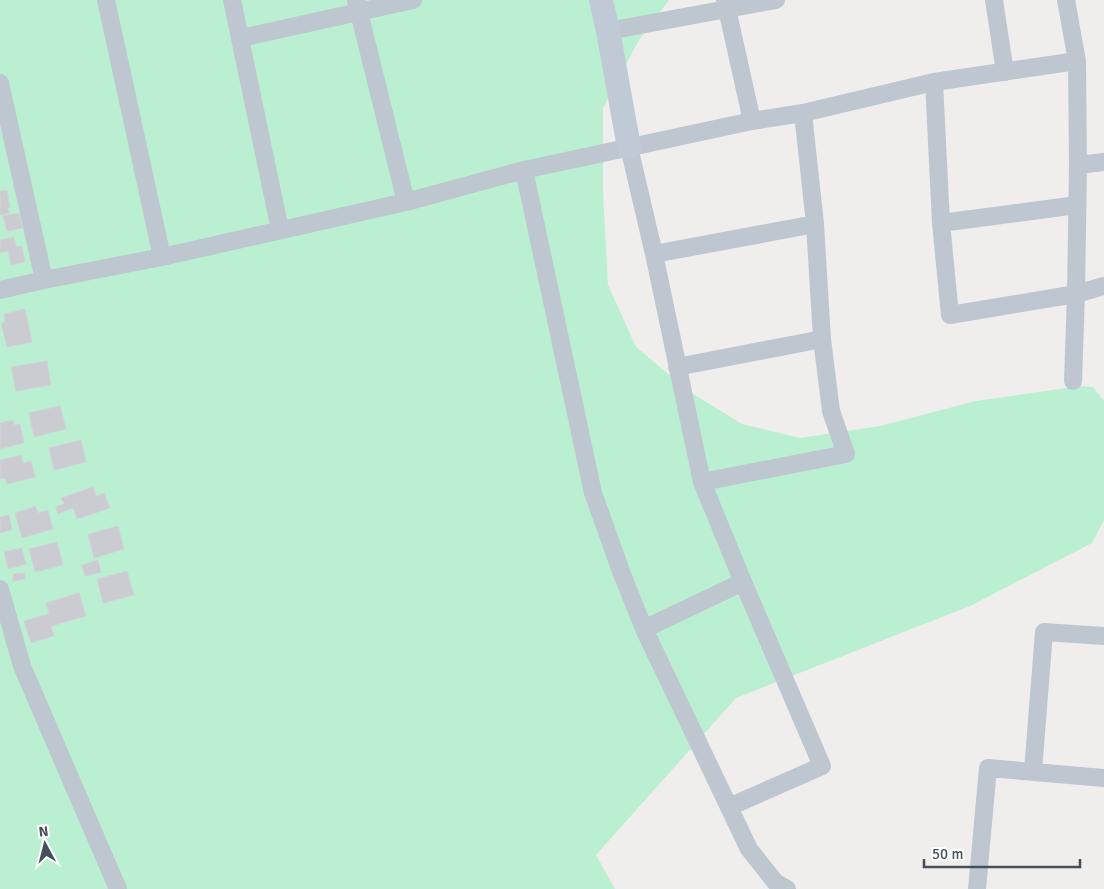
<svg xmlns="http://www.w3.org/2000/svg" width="1104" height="889" font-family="Signika,sans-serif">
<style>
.green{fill:#bbefd1}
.building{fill:#caccd2;stroke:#d1d3d9}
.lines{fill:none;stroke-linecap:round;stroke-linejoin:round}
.street{stroke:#bec7d0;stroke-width:18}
.secondary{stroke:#c0cad7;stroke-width:24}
</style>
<rect width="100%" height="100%" fill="#f0eded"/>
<path class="green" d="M 0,0 L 669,0 L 639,40 L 603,108 L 603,192 L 608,285 L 636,347 L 690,392 L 742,424 L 800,438 L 880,426 L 976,401 L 1080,386 L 1093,387 L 1104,401 L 1104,520 L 1092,543 L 970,606 L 736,698 L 596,855 L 615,889 L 0,889 Z"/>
<path class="building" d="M 7,190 L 10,207 L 8,208 L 9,213 L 0,215 L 0,191 Z
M 19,213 L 23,228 L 7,231 L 3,216 Z
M 14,237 L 16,247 L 22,246 L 25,262 L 11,265 L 8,251 L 0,253 L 0,240 Z
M 25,309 L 32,342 L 7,347 L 1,323 L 5,322 L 4,314 Z
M 47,361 L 51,385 L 16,391 L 11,367 Z
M 60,406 L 66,429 L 34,437 L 29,413 Z
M 13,420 L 14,425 L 20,424 L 24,443 L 0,449 L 0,423 Z
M 81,440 L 86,462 L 54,470 L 49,448 Z
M 21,455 L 23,463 L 31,461 L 35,477 L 7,484 L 5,478 L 0,479 L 0,460 Z
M 93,487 L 96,496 L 104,493 L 110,508 L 77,519 L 73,508 L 58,514 L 56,507 L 64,504 L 61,498 Z
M 36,506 L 38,513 L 48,510 L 53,529 L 22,538 L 15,513 Z
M 9,515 L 12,530 L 0,533 L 0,517 Z
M 118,526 L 124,549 L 94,558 L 88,534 Z
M 57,542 L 63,565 L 35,572 L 29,549 Z
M 22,548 L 26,564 L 8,569 L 4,552 Z
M 98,560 L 101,572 L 85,576 L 82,565 Z
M 127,571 L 134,595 L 103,603 L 97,579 Z
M 25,573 L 25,579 L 13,581 L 13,574 Z
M 79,593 L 86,616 L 51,626 L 54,636 L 31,643 L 24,621 L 49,614 L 46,603 Z"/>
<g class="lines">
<path class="street" d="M 106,0 L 162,257
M 232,0 L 280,230
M 356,0 L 406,202
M 725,0 L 752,121
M 994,0 L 1005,72
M 608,31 L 776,0
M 241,38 L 413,0
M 934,82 L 941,223 L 950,315 L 1076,294 L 1078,165 L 1077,61 L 1066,0
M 0,83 L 44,280
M 629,147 L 654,254 L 702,482 L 743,582 L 644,629
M 1078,165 L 1104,162
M 524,170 L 593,493 L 622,574 L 644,629 L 749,849 L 776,883 L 787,889
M 941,223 L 1077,205
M 654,254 L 815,224
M 0,290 L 44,280 L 162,257 L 406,202 L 524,170 L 752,121 L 803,113 L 934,82 L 1077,61
M 677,367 L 822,339 L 815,224 L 803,113
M 1073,381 L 1076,294 L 1104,286
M 702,482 L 846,454 L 831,411 L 822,339
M 0,589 L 22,666 L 118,889
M 1033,771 L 1044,632 L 1104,636
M 729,807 L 822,766 L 743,582
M 977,889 L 988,768 L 1104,778"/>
<path class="secondary" d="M 601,0 L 608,31 L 629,147"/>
</g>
<g transform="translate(45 844) rotate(353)" stroke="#ffffff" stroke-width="4" paint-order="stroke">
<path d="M0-4L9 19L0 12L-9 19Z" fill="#46505b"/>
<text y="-8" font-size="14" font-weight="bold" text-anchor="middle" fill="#46505b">N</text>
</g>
<path d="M924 859v8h156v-8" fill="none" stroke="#46505b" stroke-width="2.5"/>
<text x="932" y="859" font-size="15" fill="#46505b" stroke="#ffffff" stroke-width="4" paint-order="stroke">50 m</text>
</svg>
